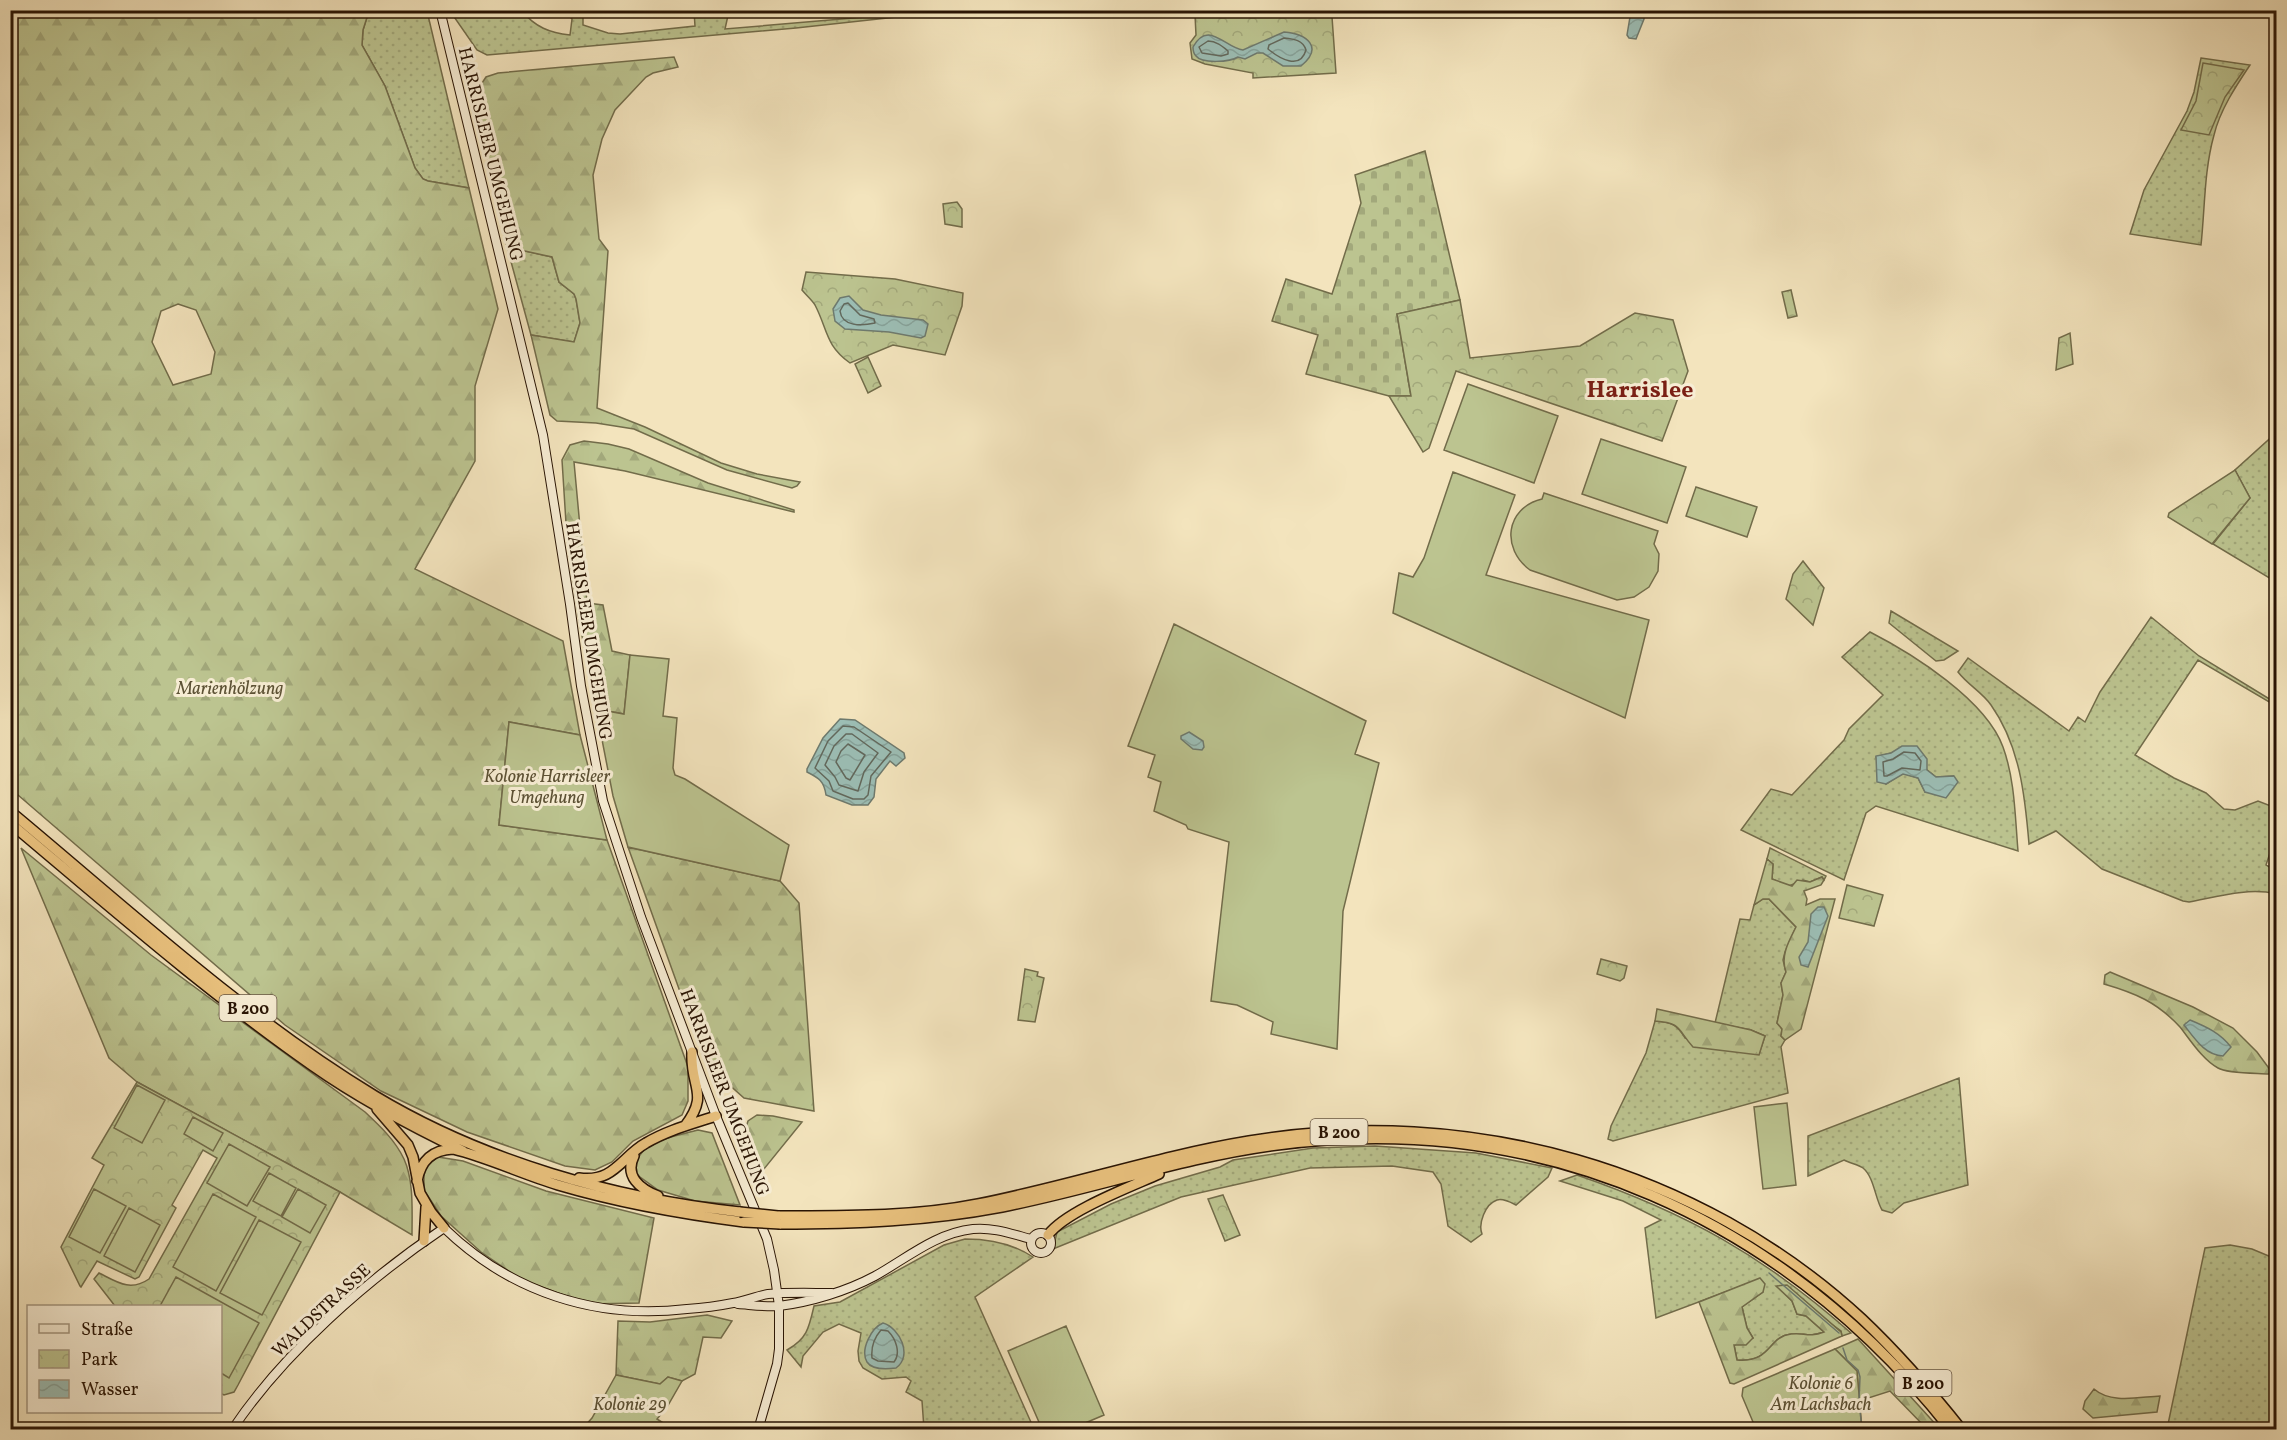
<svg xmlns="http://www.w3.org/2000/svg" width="2287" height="1440" font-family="Vollkorn,serif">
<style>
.grass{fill:url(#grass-dots);stroke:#726c4a;stroke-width:1.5;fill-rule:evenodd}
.forest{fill:url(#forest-firs);stroke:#726c4a;stroke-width:1.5;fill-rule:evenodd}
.cemetery{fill:url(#cemetery-stones);stroke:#726c4a;stroke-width:1.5}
.park{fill:url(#park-crowns);stroke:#726c4a;stroke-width:1.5}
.garden{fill:#bcc490;stroke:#726c4a;stroke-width:1.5}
.water{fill:url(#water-waves);stroke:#6e7a6e;stroke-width:1.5}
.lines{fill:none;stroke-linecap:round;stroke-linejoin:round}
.shore{stroke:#62685c;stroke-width:1.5}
.stream{stroke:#6e7a6e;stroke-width:1.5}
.secondary-casing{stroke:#281303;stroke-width:10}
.trunk-casing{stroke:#281303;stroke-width:12}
.secondary{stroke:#f7edd4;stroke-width:8}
.trunk{stroke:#eac27e;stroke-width:9}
.trunk-bridge-casing{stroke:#281303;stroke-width:12;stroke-linecap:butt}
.trunk-bridge{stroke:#eac27e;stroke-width:9}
.labels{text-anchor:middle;stroke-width:6;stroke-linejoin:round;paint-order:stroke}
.shield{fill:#f7edd4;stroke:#665442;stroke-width:1.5}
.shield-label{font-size:16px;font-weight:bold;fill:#281303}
.street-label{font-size:18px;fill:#281303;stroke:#f7edd4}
.park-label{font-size:18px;font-style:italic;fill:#5c5134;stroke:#f7edd4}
.district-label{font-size:24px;font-weight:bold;fill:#7a1f14;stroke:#f7edd4}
</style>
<defs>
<pattern id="grass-dots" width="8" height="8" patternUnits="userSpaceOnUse" patternTransform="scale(1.5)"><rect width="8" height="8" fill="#bcc490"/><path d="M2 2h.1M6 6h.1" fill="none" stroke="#a2a87b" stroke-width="1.8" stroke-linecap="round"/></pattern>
<pattern id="forest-firs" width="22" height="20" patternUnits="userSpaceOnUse" patternTransform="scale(1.5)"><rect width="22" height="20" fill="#bcc490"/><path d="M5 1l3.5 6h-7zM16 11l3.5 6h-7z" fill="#a2a87b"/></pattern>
<pattern id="cemetery-stones" width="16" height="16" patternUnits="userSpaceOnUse" patternTransform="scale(1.5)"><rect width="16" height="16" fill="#bcc490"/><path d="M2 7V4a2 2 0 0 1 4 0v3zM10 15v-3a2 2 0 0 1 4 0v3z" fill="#a2a87b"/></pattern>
<pattern id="park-crowns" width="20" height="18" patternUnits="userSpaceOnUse" patternTransform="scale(1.5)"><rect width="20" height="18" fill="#bcc490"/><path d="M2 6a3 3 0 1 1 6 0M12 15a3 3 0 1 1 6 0" fill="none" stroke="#a2a87b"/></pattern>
<pattern id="water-waves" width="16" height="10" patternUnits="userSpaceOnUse" patternTransform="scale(1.5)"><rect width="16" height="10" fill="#9cbeb5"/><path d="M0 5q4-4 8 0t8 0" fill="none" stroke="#86a29a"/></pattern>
</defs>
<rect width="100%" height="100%" fill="#f3e4bd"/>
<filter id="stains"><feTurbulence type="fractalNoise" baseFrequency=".00333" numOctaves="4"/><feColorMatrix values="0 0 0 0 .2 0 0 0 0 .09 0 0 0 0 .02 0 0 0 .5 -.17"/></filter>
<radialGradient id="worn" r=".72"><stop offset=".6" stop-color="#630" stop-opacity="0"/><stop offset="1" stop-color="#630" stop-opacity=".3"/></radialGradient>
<path class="grass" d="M 369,11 L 427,11 L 469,188 L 428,181 L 423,179 L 415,168 L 385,86 L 362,45 L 363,30 Z
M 450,11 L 522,11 C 535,27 550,33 570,35 L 572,19 L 565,11 L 587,11 L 583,18 L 583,25 L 608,33 L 620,34 L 695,26 L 694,11 L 729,11 L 725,29 L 936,11 L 915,15 L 796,28 L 487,55 L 477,50 Z
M 2201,58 L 2250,65 C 2236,86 2220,110 2214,135 C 2204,171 2205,208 2201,245 L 2130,234 L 2144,190 L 2187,111 L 2194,92 Z
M 507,247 L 552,257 L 559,282 L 574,294 L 576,299 L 580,323 L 574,342 L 531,335 Z
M 2276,433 L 2276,582 L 2213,544 L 2250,498 L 2235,470 Z
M 1891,611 L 1958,651 L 1944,660 L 1936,661 L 1889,623 Z
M 2151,617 L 2199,656 L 2276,703 L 2276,706 L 2198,660 L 2135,755 L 2174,778 L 2206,793 L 2224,809 L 2235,810 L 2258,801 L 2276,808 L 2276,835 L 2266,865 L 2276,871 L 2276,894 C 2249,887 2216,897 2189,902 L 2183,901 L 2102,869 L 2056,831 L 2029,844 C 2025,796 2020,746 1991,705 C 1982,692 1968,685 1958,672 L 1968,658 L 2069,731 L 2078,717 L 2085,722 L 2100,692 Z
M 1870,632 C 1913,654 1986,700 2003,747 C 2015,780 2015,816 2018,851 L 1876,806 L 1866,813 L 1844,880 L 1741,830 L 1771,789 L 1792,795 L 1844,740 L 1849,729 L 1883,695 L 1842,657 ZM 1891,753 L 1927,770 L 1936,777 L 1954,776 L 1925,792 L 1918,778 L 1903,773 L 1886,784 L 1876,757 Z
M 1770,848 L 1826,876 L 1824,880 L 1822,877 L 1810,882 L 1803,880 L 1789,886 L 1772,879 L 1773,864 L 1767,859 Z
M 1763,899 L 1769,899 L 1796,927 L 1785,952 L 1783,960 L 1786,972 L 1781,983 L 1783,995 L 1777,1023 L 1782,1029 L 1781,1036 L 1785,1040 L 1781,1047 L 1788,1093 L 1613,1141 L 1608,1139 L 1611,1126 L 1646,1053 L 1655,1021 C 1671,1022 1677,1024 1685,1038 L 1759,1054 L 1765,1036 L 1751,1030 L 1715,1023 L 1740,919 L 1750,920 L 1754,905 Z
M 1959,1078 L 1968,1185 L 1904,1203 L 1892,1213 L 1882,1210 C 1875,1198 1874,1177 1863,1168 C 1859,1165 1850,1163 1844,1160 L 1808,1176 L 1808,1136 Z
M 1375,1146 L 1476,1153 L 1552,1168 L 1548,1177 L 1516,1205 C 1510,1202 1503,1198 1497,1200 C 1485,1204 1478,1224 1482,1234 L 1471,1242 L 1448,1226 L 1441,1184 L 1433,1172 L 1392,1166 L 1310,1168 L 1181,1197 L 1053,1249 L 1057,1232 L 1111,1204 L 1155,1186 L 1220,1167 L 1233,1160 L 1313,1148 Z
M 1577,1175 C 1687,1213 1764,1256 1851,1333 L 1842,1336 L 1841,1331 L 1777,1286 L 1792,1301 L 1797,1314 L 1806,1316 L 1824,1332 C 1807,1338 1805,1332 1791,1334 C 1767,1337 1772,1363 1737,1360 L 1734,1345 L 1753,1338 L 1747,1328 L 1742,1307 L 1763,1292 L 1760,1279 L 1656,1318 L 1645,1228 L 1661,1220 L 1623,1201 L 1560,1181 Z
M 965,1239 C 989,1239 1012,1243 1033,1257 L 975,1297 L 1034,1429 L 924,1429 L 922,1401 L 906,1392 L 911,1381 L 906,1377 L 882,1379 L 863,1368 L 859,1361 L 858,1351 L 861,1333 L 839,1324 L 823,1332 L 803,1356 L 801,1367 L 787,1350 C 807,1339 809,1328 814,1306 L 840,1302 L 944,1245 Z
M 2230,1245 L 2252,1249 L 2276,1259 L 2276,1429 L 2167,1429 L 2205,1248 Z"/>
<path class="forest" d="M 11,11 L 369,11 L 363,30 L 362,45 L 385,86 L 415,168 L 423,179 L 428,181 L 469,188 L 498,309 L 475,386 L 475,461 L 415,569 L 563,641 L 580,735 L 509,722 L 499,825 L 607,840 L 688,1067 L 688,1101 L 682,1115 L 633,1141 L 612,1162 L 595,1170 L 565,1166 L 467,1132 L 381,1091 L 285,1025 L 11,789 ZM 178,304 L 196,310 L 215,352 L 211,374 L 173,385 L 152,342 L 161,311 Z
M 674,57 L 678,67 L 653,73 L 646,77 L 615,110 L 602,139 L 593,175 L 599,239 L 608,251 L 597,408 L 645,427 L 721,463 L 757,474 L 800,482 L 797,486 L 792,488 L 727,470 L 634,429 L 596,423 L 557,421 L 550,415 L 531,335 L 574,342 L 580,323 L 576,299 L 574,294 L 559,282 L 552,257 L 507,247 L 489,167 L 477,97 L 478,89 L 486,77 L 498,73 Z
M 584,441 L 608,444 L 629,449 L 708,483 L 794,510 L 794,512 L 625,471 L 574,462 L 587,603 L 603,605 L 612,651 L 630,655 L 624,714 L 596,709 L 579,620 L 567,539 L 562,460 L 570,445 Z
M 628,847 L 780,881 L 799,903 L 814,1111 L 744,1098 L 706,1064 Z
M 21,848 L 151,955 L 365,1112 C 380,1126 395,1140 404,1159 C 414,1181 412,1211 412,1235 L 340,1192 L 137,1082 L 109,1058 Z
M 1767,859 L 1773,864 L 1772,879 L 1792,886 L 1797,880 L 1810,882 L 1822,877 L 1824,880 L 1821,885 L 1804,891 L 1807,899 L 1806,905 L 1820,899 L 1835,899 L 1801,1029 L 1785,1040 L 1781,1036 L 1782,1029 L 1777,1023 L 1783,995 L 1781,983 L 1786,972 C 1780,956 1789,941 1796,927 L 1769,899 L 1763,899 L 1754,905 Z
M 2110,972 L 2193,1007 L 2233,1028 L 2257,1052 L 2271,1071 L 2269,1074 C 2257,1073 2228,1074 2218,1068 C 2203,1060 2191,1041 2180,1027 C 2157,1002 2135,993 2104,984 L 2105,975 Z
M 1657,1009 L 1751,1030 L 1765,1036 L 1759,1055 L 1693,1047 C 1677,1029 1682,1023 1655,1021 Z
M 757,1115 L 773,1116 L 802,1122 L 755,1180 L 740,1147 L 748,1121 Z
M 698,1130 L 712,1133 L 740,1205 L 695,1201 L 658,1190 L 636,1174 C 632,1141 673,1137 698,1130 Z
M 438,1157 L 463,1161 L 546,1191 L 654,1218 L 639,1303 L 589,1304 L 522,1280 L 481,1252 L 441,1216 L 424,1190 L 424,1168 Z
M 1760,1278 L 1765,1284 L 1763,1292 L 1742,1307 L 1747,1328 L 1753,1338 L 1746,1345 L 1734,1345 L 1737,1360 C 1772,1363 1767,1337 1791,1334 C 1804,1332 1808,1338 1824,1332 L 1806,1316 L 1797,1314 L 1792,1301 L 1776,1286 L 1787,1285 L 1841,1332 L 1842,1336 L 1734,1384 L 1730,1383 L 1699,1302 Z
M 707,1315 L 732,1321 L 721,1338 L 703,1337 L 695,1374 L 682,1381 L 668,1377 L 660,1384 L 616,1375 L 618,1321 L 650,1322 Z
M 1858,1339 L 1940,1429 L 1927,1429 L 1890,1391 L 1859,1401 L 1857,1371 L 1835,1349 Z
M 2094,1389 C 2111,1404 2139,1397 2160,1396 L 2157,1412 L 2093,1418 L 2083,1409 L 2085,1401 Z"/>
<path class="cemetery" d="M 1425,151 L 1460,300 L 1397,314 L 1411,396 L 1389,396 L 1306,374 L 1318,335 L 1272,321 L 1286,279 L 1332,294 L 1361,203 L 1355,175 Z"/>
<path class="park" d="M 1245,10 L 1324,11 L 1332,17 L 1336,73 L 1253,78 L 1253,73 L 1205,64 L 1192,59 L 1190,43 L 1196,35 L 1195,15 Z
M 2203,63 L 2244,70 L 2225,97 L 2209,135 L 2181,130 L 2196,101 Z
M 957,202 L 962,209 L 962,227 L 945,224 L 943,204 Z
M 806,272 L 895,279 L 963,293 L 962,306 L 945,355 L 893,345 L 850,363 C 825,345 828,330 815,305 C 812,300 806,295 802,290 Z
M 1791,290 L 1797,316 L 1788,318 L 1782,292 Z
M 1460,300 L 1470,358 L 1580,346 L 1635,313 L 1673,320 L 1688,371 L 1662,441 L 1456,371 L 1429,448 L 1423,452 L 1389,396 L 1411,396 L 1397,314 Z
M 2070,333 L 2073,364 L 2056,370 L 2059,338 Z
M 868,357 L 881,386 L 868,393 L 855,364 Z
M 2235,470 L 2250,498 L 2212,544 L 2168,517 L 2169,513 Z
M 1803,561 L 1824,588 L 1813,625 L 1786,599 L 1793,574 Z
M 1847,885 L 1883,895 L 1874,926 L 1839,918 Z
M 1601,959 L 1627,966 L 1624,978 L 1620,981 L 1597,974 Z
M 1025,969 L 1038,972 L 1037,976 L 1044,978 L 1035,1022 L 1018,1020 Z
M 137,1082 L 340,1192 L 238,1385 L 234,1392 L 224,1395 L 220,1393 L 220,1306 L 115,1306 L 94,1279 L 99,1273 C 117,1282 130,1292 149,1279 L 217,1158 L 203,1150 L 172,1205 L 176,1208 L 139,1277 L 135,1279 L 97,1261 L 81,1287 L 80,1286 L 61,1247 L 104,1165 L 92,1158 Z
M 1223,1195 L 1240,1235 L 1225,1241 L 1208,1199 Z"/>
<path class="garden" d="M 1468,384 L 1558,416 L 1534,483 L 1444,450 Z
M 1601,439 L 1686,467 L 1667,523 L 1582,494 Z
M 1453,472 L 1515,495 L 1486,575 L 1649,620 L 1625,718 L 1393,613 L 1399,573 L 1413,577 L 1424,558 Z
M 1696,487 L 1757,507 L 1747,537 L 1686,516 Z
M 1544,493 L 1658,531 L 1654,544 L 1659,554 L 1658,571 L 1649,587 L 1634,597 L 1617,600 L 1530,570 C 1501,549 1505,508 1542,499 Z
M 1174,624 L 1366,721 L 1355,754 L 1379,763 L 1343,911 L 1337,1049 L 1271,1034 L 1273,1022 L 1237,1005 L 1211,1001 L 1229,842 L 1188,829 L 1186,825 L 1154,811 L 1161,782 L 1148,777 L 1155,755 L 1128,746 Z
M 630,655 L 669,659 L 663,716 L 677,718 L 673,768 L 675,775 L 685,779 L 789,845 L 780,881 L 628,847 L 613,796 L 596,709 L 624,714 Z
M 509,722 L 580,735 L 607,840 L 499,825 Z
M 137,1085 L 165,1100 L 142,1143 L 114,1128 Z
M 1787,1103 L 1796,1185 L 1763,1189 L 1754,1107 Z
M 193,1117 L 223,1133 L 213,1151 L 184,1134 Z
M 229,1144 L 270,1167 L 247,1206 L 207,1183 Z
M 269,1173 L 296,1188 L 281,1216 L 253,1201 Z
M 94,1189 L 126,1206 L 100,1253 L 69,1237 Z
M 298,1189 L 326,1205 L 310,1233 L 282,1217 Z
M 213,1194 L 256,1217 L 216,1291 L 173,1267 Z
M 129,1208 L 160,1225 L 135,1272 L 104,1256 Z
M 259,1220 L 301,1242 L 262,1315 L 220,1293 Z
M 176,1277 L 259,1323 L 229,1378 L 221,1373 L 220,1306 L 160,1306 Z
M 1066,1326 L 1104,1415 L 1071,1429 L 1042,1429 L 1008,1351 Z
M 1835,1349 L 1857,1371 L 1862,1429 L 1756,1429 L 1742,1396 L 1743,1388 Z
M 616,1375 L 660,1384 L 668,1377 L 682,1381 L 667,1407 L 657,1419 L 671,1428 L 671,1429 L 582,1429 L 592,1418 Z"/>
<path class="water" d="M 1631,11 L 1644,11 L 1644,19 L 1636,39 L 1629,38 L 1627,35 Z
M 1284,32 C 1307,34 1324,47 1301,66 L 1283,66 L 1263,53 L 1257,53 L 1245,59 L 1238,57 C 1230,62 1202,64 1196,56 C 1194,54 1193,50 1193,47 C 1208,19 1225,48 1243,50 Z
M 849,296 L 863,310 L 881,315 L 923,320 L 928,324 L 925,336 L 921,338 L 889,332 L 845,329 L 835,321 L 833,309 L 840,298 Z
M 840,719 L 855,720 L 904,753 L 905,758 L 896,766 L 890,761 L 876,779 L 874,797 L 868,805 L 852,805 L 826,795 C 824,781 819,778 807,772 L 807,769 L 823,738 Z
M 1189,732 L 1203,741 L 1204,747 L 1202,750 L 1193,749 L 1181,739 L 1181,736 Z
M 1902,746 L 1917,746 L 1927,759 L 1927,770 L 1936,777 L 1954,776 L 1958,782 L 1946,798 L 1925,792 L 1918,778 L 1903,774 L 1886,784 L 1877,782 L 1876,756 L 1891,753 Z
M 1818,907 L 1824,907 L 1828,916 L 1808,967 L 1801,965 L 1799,957 L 1808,942 L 1811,914 Z
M 2190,1020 C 2207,1027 2220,1033 2231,1047 L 2223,1056 C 2205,1055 2195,1039 2184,1025 Z
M 883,1323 C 900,1328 913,1356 896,1368 C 888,1369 872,1370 867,1362 C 860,1350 871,1328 883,1323 Z"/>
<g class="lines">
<path class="shore" d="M 1284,38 C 1294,39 1303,40 1306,50 C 1300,71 1279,58 1268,49 L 1269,45 Z
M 1208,41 C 1216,41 1222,46 1228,51 L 1228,54 L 1221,56 L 1202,53 L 1199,47 Z
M 848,303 L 860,315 L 874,319 L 875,323 C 862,326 842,327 840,311 L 844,304 Z
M 843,726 L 854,727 L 891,752 L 871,776 L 868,795 L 864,799 L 853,799 L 833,791 L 829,781 L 815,768 L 828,741 Z
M 846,734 L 852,734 L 878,753 L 864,772 L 858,791 L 839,785 L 835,777 L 825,765 L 834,746 Z
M 848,744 L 865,755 L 850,780 L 846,778 L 836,762 L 841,751 Z
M 1904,752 L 1915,753 L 1921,761 L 1920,770 L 1902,768 L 1887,776 L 1884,776 L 1883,762 L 1893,759 Z
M 881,1330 L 888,1331 C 896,1339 901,1353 894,1362 L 878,1361 L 872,1358 C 871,1348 874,1338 881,1330 Z"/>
<path class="stream" d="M 1769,1273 L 1839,1333
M 1843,1348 L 1847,1360 L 1858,1370 L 1860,1377 L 1859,1401 L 1862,1430"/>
<defs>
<path id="secondary" d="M 440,10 L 543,435 L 570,604 L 581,686 L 603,801 L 641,917 L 716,1116 L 767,1239 L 774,1270 L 779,1306 L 779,1349 L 777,1364 L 758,1430
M1031 1243a10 10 0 1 1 20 0a10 10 0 1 1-20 0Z
M 738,1304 C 752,1305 766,1307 779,1306 C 811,1302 847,1291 875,1276 C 907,1258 936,1233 973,1229 C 993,1227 1012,1234 1031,1239
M 232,1430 C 283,1353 368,1279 444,1228 C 510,1292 596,1320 687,1309 C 702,1308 718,1306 733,1303 C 745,1301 756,1296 768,1294 C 789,1292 811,1293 832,1293"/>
<path id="trunk" d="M 10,811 C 128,909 243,1016 375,1096 C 485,1162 614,1198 740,1212
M 10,823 C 109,906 207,992 313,1066 C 360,1099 411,1126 463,1151
M 377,1109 L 408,1145 L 413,1157 L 420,1193 L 431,1212 L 444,1228
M 685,1126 C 710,1093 690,1088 692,1052
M 634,1156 C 624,1176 640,1189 658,1196
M 579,1178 C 614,1183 621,1157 646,1143 C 668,1130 692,1124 716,1116
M 417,1181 C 421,1160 432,1150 453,1149 C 489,1158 522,1174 558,1185 C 619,1203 681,1214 744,1222
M 778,1216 C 844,1216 913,1217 978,1204 C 1069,1186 1158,1156 1249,1141 C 1467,1104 1699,1168 1862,1319 C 1898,1353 1931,1391 1962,1430
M 780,1224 C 855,1224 928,1221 1002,1207 C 1094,1189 1184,1157 1277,1145 C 1545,1110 1785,1220 1951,1430
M 1048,1235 C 1066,1211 1130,1187 1159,1174
M 424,1241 L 426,1207"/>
</defs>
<use href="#secondary" class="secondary-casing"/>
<use href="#trunk" class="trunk-casing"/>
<use href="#secondary" class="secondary"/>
<use href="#trunk" class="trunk"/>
<defs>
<path id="trunk-bridge" d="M 740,1212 L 778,1216
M 744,1222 L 780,1224"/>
</defs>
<use href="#trunk-bridge" class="trunk-bridge-casing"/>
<use href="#trunk-bridge" class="trunk-bridge"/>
</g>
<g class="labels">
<g class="shield">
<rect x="219.5" y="995" width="57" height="26" rx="4.5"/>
<rect x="1310.5" y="1119" width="57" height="26" rx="4.5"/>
<rect x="1894.5" y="1370" width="57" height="26" rx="4.5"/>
</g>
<g class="shield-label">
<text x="248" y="1014">B 200</text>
<text x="1339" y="1138">B 200</text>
<text x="1923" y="1389">B 200</text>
</g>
<g class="street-label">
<text transform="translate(491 154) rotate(76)" y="6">HARRISLEER UMGEHUNG</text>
<text transform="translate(589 631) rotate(81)" y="6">HARRISLEER UMGEHUNG</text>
<text transform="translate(725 1092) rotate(69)" y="6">HARRISLEER UMGEHUNG</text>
<text transform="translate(321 1310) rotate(-43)" y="6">WALDSTRASSE</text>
</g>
<g class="park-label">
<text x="230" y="694">Marienhölzung</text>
<text x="547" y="782">Kolonie Harrisleer<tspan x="547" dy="21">Umgehung</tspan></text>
<text x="1821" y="1389">Kolonie 6<tspan x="1821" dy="21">Am Lachsbach</tspan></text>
<text x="630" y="1410">Kolonie 29</text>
</g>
<g class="district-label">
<text x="1640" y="397">Harrislee</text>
</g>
</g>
<rect width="2287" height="1440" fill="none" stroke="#f3e4bd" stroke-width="36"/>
<rect x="12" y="12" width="2263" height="1416" fill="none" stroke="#281303" stroke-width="3"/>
<rect x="18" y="18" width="2251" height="1404" fill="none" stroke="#281303" stroke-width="1.5"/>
<rect x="27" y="1305" width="195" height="108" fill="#f7edd4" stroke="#a49680" stroke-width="1.5"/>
<rect x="39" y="1324" width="30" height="9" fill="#f7edd4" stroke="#a49680" stroke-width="1.5"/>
<text x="81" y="1335" font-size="18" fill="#281303">Straße</text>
<rect x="39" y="1350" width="30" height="18" fill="url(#park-crowns)" stroke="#a49680" stroke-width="1.5"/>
<text x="81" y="1365" font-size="18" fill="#281303">Park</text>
<rect x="39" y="1380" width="30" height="18" fill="url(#water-waves)" stroke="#a49680" stroke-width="1.5"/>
<text x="81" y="1395" font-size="18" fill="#281303">Wasser</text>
<rect width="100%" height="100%" filter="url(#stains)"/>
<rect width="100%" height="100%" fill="url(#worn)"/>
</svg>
